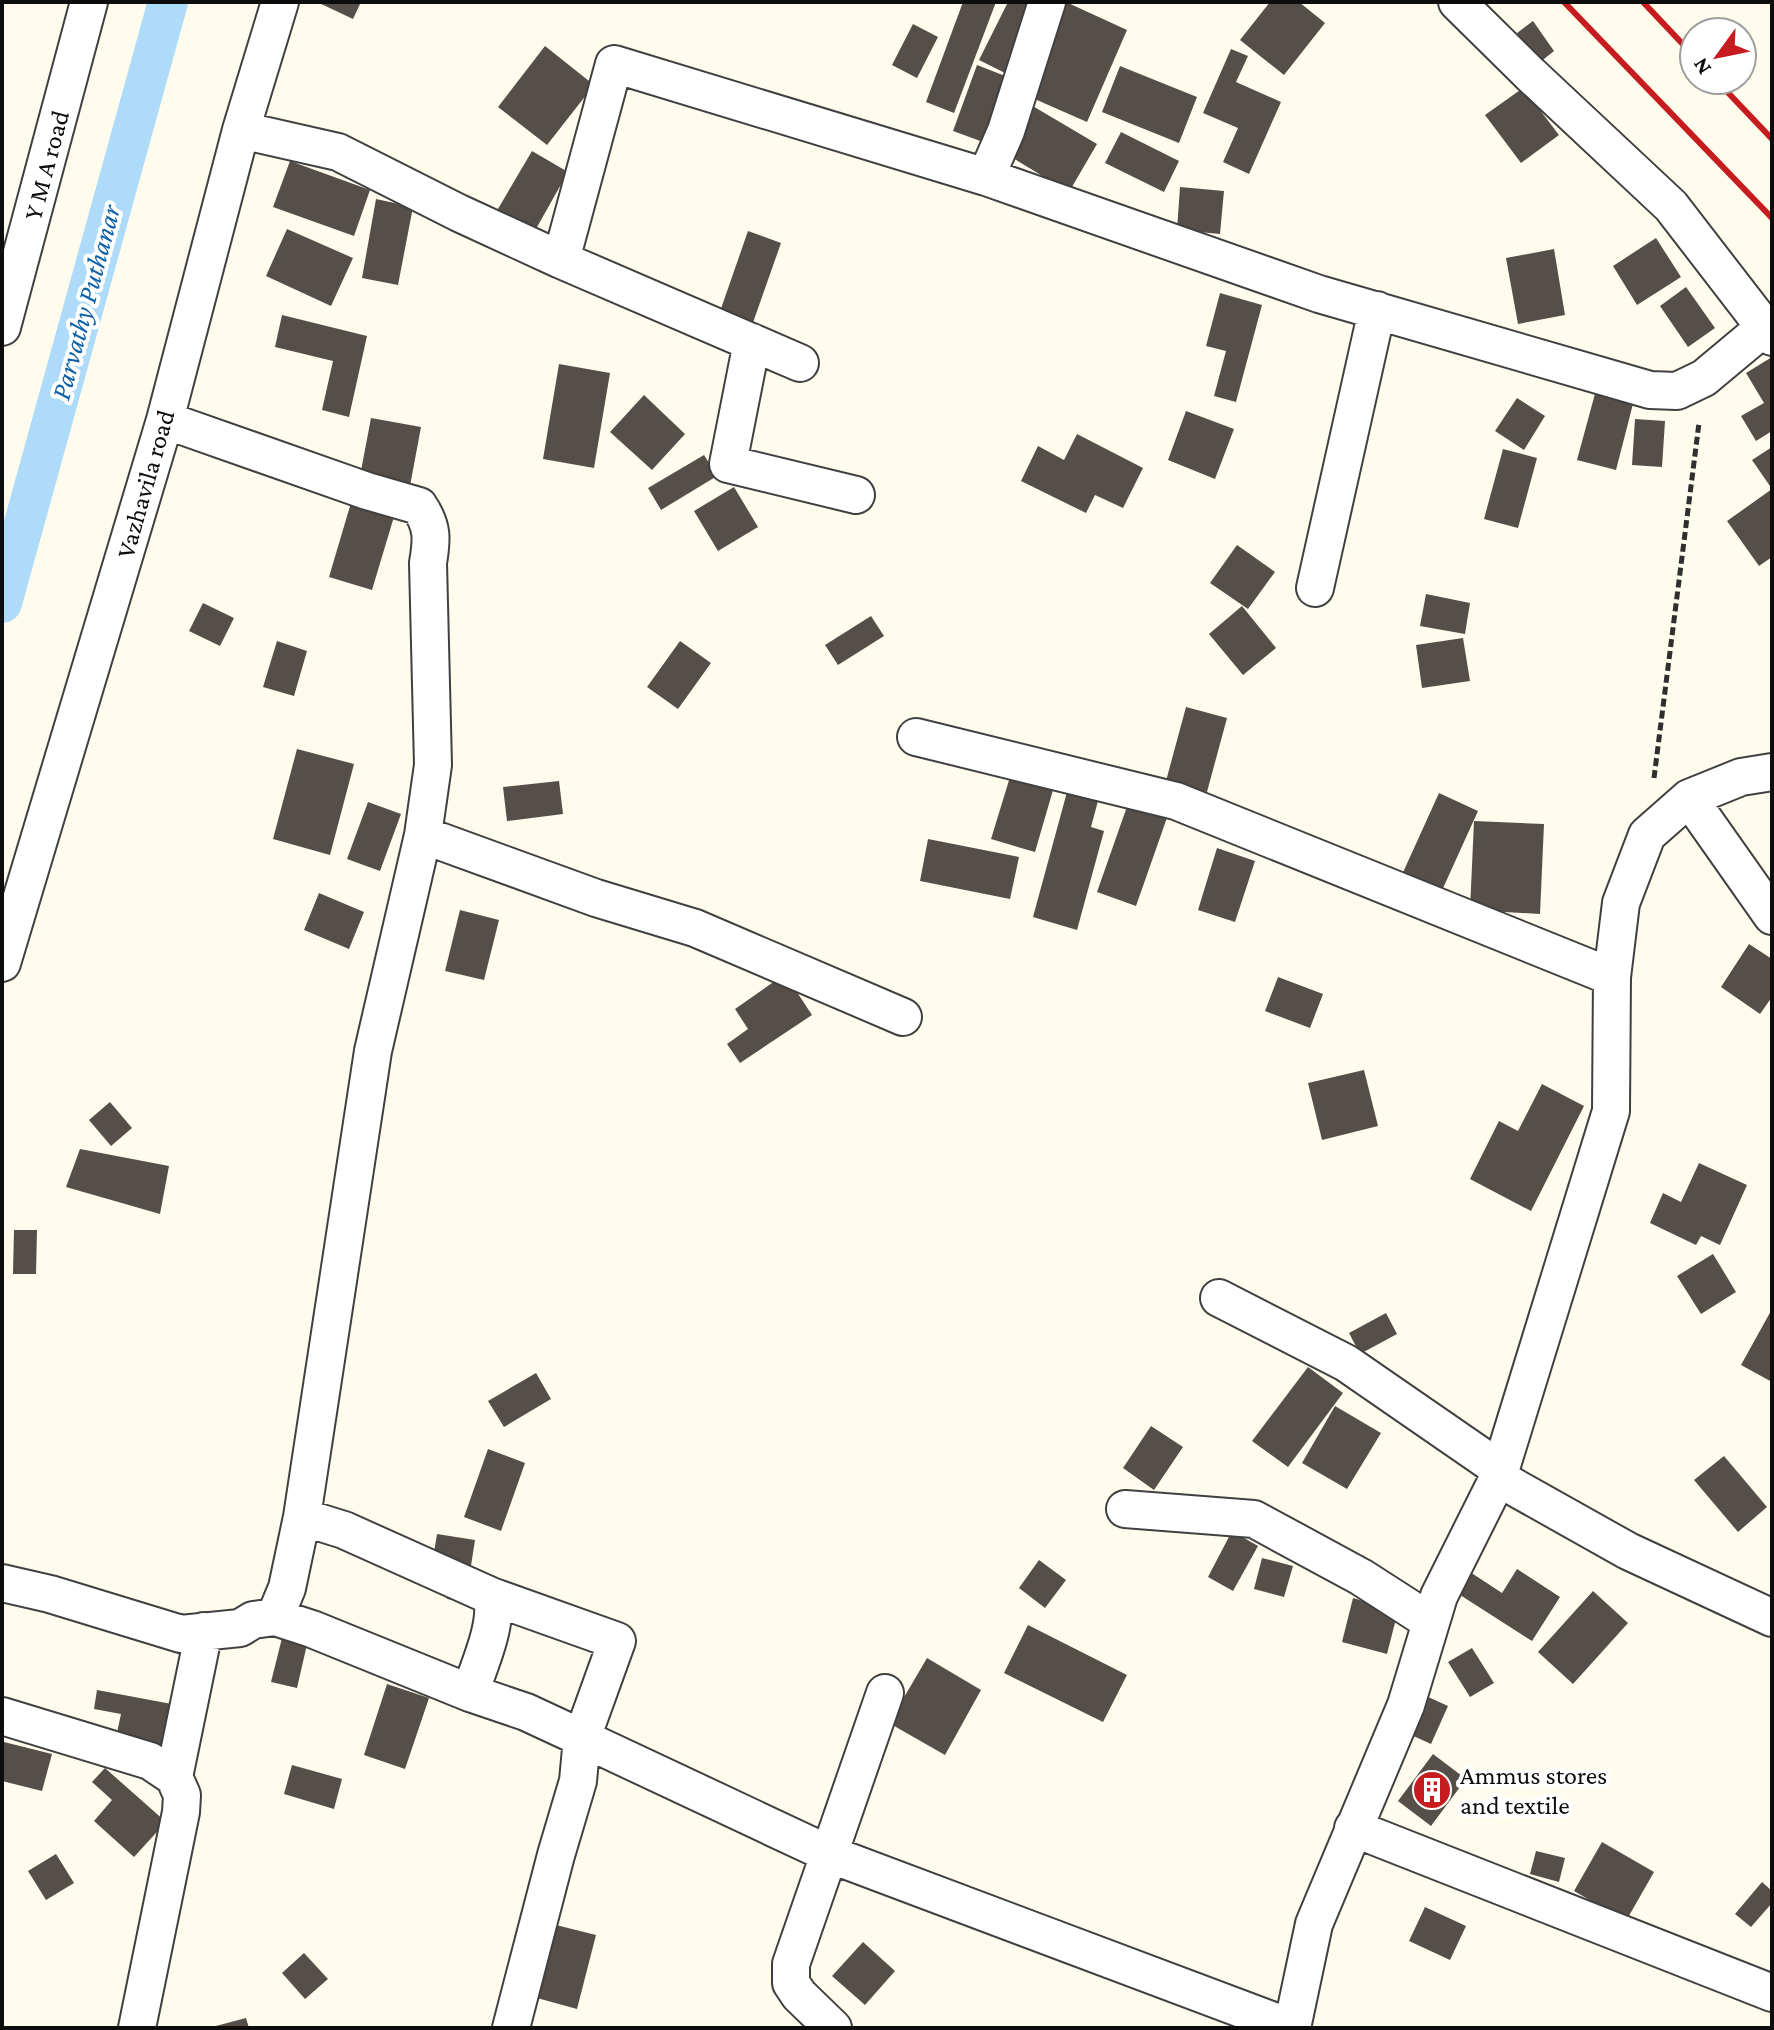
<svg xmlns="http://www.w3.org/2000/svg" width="1774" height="2030" font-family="'Crimson Pro',serif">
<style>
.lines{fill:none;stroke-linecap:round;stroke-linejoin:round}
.canal{stroke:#aedbfa;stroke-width:40}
.building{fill:#564e48}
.street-casing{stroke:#404040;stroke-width:40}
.path{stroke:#2f2f2f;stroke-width:5;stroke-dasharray:8 4;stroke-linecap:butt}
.street{stroke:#fff;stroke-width:36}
.rail{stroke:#c61c1f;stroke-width:6}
.labels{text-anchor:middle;stroke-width:8;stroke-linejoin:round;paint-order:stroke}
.street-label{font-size:26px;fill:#0d0d0d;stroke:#fff}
.poi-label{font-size:26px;fill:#0d0d0d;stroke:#fff;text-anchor:start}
.water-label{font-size:28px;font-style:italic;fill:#0e60a7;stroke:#fff}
</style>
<rect width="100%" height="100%" fill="#fffced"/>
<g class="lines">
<path class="canal" d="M 2,603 L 168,2"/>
</g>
<path class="building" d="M 317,2 L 361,2 L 353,19 Z
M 963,2 L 996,2 L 954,113 L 926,102 Z
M 1008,2 L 1033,2 L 1039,5 L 1005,73 L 979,60 Z
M 1061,2 L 1066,2 L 1127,30 L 1087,122 L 1021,93 Z
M 1270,2 L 1299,2 L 1325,23 L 1284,75 L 1240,40 Z
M 1533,21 L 1554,51 L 1539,63 L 1517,33 Z
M 913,24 L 938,37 L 917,78 L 892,65 Z
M 545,46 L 594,85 L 547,145 L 498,107 Z
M 1231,49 L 1248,56 L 1236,82 L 1281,102 L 1249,174 L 1223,162 L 1238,128 L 1203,113 Z
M 977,65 L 1018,81 L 994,146 L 953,131 Z
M 1120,66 L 1197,97 L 1179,143 L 1102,112 Z
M 1523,88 L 1559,135 L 1521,163 L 1485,115 Z
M 1031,105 L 1097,144 L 1069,192 L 1003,152 Z
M 1121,132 L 1179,161 L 1164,192 L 1105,163 Z
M 532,151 L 568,172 L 532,236 L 495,214 Z
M 290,161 L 370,190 L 354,236 L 273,207 Z
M 1180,187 L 1224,191 L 1220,234 L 1177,230 Z
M 376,199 L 413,207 L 398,285 L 362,278 Z
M 287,229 L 353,258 L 331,306 L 266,276 Z
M 748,231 L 781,243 L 749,334 L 716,323 Z
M 1656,238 L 1681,277 L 1637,305 L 1613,266 Z
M 1554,249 L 1565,315 L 1518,324 L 1506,258 Z
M 1686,287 L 1715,328 L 1688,347 L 1660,306 Z
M 1220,293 L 1262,305 L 1236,402 L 1214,396 L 1226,351 L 1206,346 Z
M 282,315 L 367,336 L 349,417 L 322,410 L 333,361 L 275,347 Z
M 1772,357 L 1772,431 L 1756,441 L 1741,416 L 1764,403 L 1746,373 Z
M 559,364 L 610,373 L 594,468 L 543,459 Z
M 1596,390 L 1634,400 L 1616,470 L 1577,460 Z
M 644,395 L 685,434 L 652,470 L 610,432 Z
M 1517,398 L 1545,416 L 1524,450 L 1495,431 Z
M 1186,411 L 1234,429 L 1215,479 L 1168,460 Z
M 371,418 L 421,427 L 410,486 L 360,476 Z
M 1635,419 L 1665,421 L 1662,467 L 1632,465 Z
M 1077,434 L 1143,468 L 1123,508 L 1095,495 L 1086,513 L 1021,481 L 1038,446 L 1064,460 Z
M 1772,447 L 1772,557 L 1759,566 L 1727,521 L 1772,489 L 1752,460 Z
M 1503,449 L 1537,458 L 1518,528 L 1484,519 Z
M 704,455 L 717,476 L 661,510 L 648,488 Z
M 734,487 L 758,527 L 718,551 L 694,511 Z
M 353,496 L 396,510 L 372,590 L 329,577 Z
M 1237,545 L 1275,572 L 1248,609 L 1210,583 Z
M 1426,594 L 1470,603 L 1465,634 L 1420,626 Z
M 203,603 L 234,618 L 220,646 L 189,631 Z
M 1242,606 L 1276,648 L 1243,675 L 1209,634 Z
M 871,616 L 884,636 L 838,665 L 825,645 Z
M 1463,638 L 1470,681 L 1422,688 L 1416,645 Z
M 277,641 L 307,651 L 294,696 L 263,687 Z
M 680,641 L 711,663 L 678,709 L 647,687 Z
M 1186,707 L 1227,718 L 1207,792 L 1166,781 Z
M 297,749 L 354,764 L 330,855 L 273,839 Z
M 1010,777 L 1053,790 L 1035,852 L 991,839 Z
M 559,781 L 563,814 L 507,821 L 503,787 Z
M 1067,792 L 1098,801 L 1091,827 L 1104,831 L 1077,930 L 1033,917 Z
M 1439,793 L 1478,811 L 1439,897 L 1400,879 Z
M 1130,798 L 1169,812 L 1136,906 L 1097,892 Z
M 368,802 L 401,814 L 380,871 L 347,859 Z
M 1474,821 L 1544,824 L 1540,914 L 1470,910 Z
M 928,839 L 1019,857 L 1010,899 L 920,881 Z
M 1217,848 L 1255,861 L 1235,922 L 1198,910 Z
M 319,893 L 364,912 L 349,949 L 304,930 Z
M 460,910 L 499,920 L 484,980 L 445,971 Z
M 1749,944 L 1772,959 L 1772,997 L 1760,1014 L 1721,987 Z
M 785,974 L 812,1015 L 740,1063 L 727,1044 L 748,1029 L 735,1009 Z
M 1278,977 L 1323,994 L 1310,1028 L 1265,1011 Z
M 1364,1070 L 1378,1126 L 1322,1140 L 1308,1083 Z
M 1542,1084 L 1584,1106 L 1531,1211 L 1470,1179 L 1499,1121 L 1518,1131 Z
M 110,1102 L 132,1128 L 111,1146 L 89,1120 Z
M 80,1149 L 169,1166 L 160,1214 L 66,1187 Z
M 1699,1163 L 1747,1185 L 1720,1245 L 1701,1236 L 1696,1245 L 1650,1223 L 1663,1193 L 1681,1202 Z
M 14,1230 L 37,1230 L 36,1274 L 13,1274 Z
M 1713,1254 L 1736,1292 L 1701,1314 L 1677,1276 Z
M 1772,1309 L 1772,1382 L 1741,1365 Z
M 1386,1313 L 1397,1334 L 1360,1354 L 1349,1333 Z
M 1308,1367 L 1343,1393 L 1288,1467 L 1252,1441 Z
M 536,1373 L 551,1399 L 504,1427 L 488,1401 Z
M 1335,1406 L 1381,1433 L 1347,1489 L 1302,1463 Z
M 1151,1426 L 1183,1447 L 1154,1490 L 1123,1468 Z
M 488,1449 L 525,1463 L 501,1531 L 464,1517 Z
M 1724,1456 L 1767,1507 L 1738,1532 L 1694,1480 Z
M 1232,1531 L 1258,1546 L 1233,1591 L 1208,1577 Z
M 437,1534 L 475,1540 L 470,1572 L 490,1575 L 486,1605 L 447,1599 L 451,1568 L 432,1565 Z
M 1262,1558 L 1293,1566 L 1284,1597 L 1254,1589 Z
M 1039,1560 L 1066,1580 L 1045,1608 L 1019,1588 Z
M 1517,1569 L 1560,1597 L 1532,1641 L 1457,1593 L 1470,1572 L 1502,1593 Z
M 1593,1591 L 1628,1623 L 1573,1684 L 1538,1652 Z
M 1353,1598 L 1398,1611 L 1387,1654 L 1342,1642 Z
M 1028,1625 L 1127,1675 L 1103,1722 L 1004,1673 Z
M 283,1634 L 308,1640 L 297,1688 L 271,1682 Z
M 1472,1648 L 1494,1683 L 1470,1697 L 1448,1662 Z
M 927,1658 L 981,1690 L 945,1755 L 889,1723 Z
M 387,1684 L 429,1698 L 405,1769 L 364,1755 Z
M 97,1690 L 177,1705 L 169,1751 L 115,1742 L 121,1714 L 94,1709 Z
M 1426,1696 L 1448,1706 L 1431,1744 L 1409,1734 Z
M 4,1742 L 52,1754 L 42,1791 L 2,1781 Z
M 1433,1754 L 1466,1779 L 1431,1826 L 1398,1801 Z
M 292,1765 L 342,1779 L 334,1809 L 284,1794 Z
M 105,1768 L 166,1822 L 134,1857 L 94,1821 L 112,1800 L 92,1782 Z
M 1602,1842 L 1654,1872 L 1626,1921 L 1574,1891 Z
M 1536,1851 L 1565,1858 L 1559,1882 L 1530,1874 Z
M 56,1854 L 74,1883 L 46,1900 L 28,1871 Z
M 1762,1882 L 1772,1891 L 1772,1903 L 1751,1927 L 1735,1914 Z
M 1425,1907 L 1466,1926 L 1450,1960 L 1409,1941 Z
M 556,1925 L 596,1935 L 577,2009 L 537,1998 Z
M 863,1942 L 895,1971 L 865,2005 L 832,1976 Z
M 304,1953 L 328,1979 L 305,1999 L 282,1973 Z
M 246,2018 L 249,2028 L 212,2028 L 212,2027 Z"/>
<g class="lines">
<defs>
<path id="street" d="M 1457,2 L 1530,74 L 1671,206 L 1772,337
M 241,130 L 338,152 L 459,213 L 561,260 L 800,363
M 986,177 L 1006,131 L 1047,2
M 561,260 L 614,64 L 986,177 L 1319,294 L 1650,390 L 1677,391 L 1704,378 L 1765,327
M 2,327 L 89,2
M 752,342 L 728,464 L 856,495
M 1315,588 L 1377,310
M 916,737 L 1176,801 L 1612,977
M 1689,798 L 1772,916
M 423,835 L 596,898 L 695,928 L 903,1017
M 2,963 L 165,420 L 241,130 L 280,2
M 1219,1298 L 1346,1363 L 1501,1470
M 1498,1478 L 1628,1551 L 1772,1618
M 1125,1509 L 1254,1519 L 1361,1577 L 1431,1622
M 302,1517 L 344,1530 L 491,1596 C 500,1621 478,1668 470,1693
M 2,1583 L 50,1594 L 181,1634 L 240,1628 L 253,1620 L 275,1617 L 287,1588 L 302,1517 L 373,1051 L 423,835 L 433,765 L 428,563 C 432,539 433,527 419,506 L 367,491 L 165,420
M 491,1596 L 617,1641 L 582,1738 L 829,1854 L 1292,2028
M 275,1617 L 312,1629 L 470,1693 L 526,1712 L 582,1738 L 578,1781 L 556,1855 L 511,2028
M 2,1716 L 150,1761 L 174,1777 L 182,1795 L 181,1812 L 137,2028
M 174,1777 L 204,1631
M 1353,1828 L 1772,1993
M 833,2028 L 799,1995 L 791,1983 L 791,1964 L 885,1693
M 1292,2028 L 1314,1924 L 1406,1705 L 1439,1596 L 1498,1478 L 1611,1111 L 1612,977 L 1621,903 L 1647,835 L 1689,798 L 1741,777 L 1772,772"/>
</defs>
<use href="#street" class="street-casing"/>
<path class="path" d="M 1654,778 L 1699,423"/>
<use href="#street" class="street"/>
<path class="rail" d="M 1564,2 L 1772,218
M 1643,2 L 1694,56
M 1716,80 L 1772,139"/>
</g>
<defs>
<symbol id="building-disc" viewBox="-11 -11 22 22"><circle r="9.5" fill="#c61c1f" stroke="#fff"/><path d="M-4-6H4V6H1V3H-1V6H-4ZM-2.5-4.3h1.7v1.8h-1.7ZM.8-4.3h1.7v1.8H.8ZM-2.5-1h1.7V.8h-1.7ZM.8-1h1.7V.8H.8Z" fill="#fff"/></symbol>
</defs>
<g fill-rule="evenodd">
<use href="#building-disc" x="1410" y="1768" width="44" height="44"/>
</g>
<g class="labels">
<g class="street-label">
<text transform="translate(46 165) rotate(-75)" y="9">Y M A road</text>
<text transform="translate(145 484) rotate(-74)" y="9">Vazhavila road</text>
</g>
<g class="poi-label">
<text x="1460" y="1784">Ammus stores<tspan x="1460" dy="30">and textile</tspan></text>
</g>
<g class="water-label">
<text transform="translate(85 302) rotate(-75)" y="10">Parvathy Puthanar</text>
</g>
</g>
<rect width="1774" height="2030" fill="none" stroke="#0d0d0d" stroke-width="8"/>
<g transform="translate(1718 56) rotate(237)"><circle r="38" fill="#ffffff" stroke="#9e9e9e" stroke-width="2"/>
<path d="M0-6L14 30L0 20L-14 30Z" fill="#c61c1f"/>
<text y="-12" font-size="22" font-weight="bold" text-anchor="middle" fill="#0d0d0d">N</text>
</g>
</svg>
